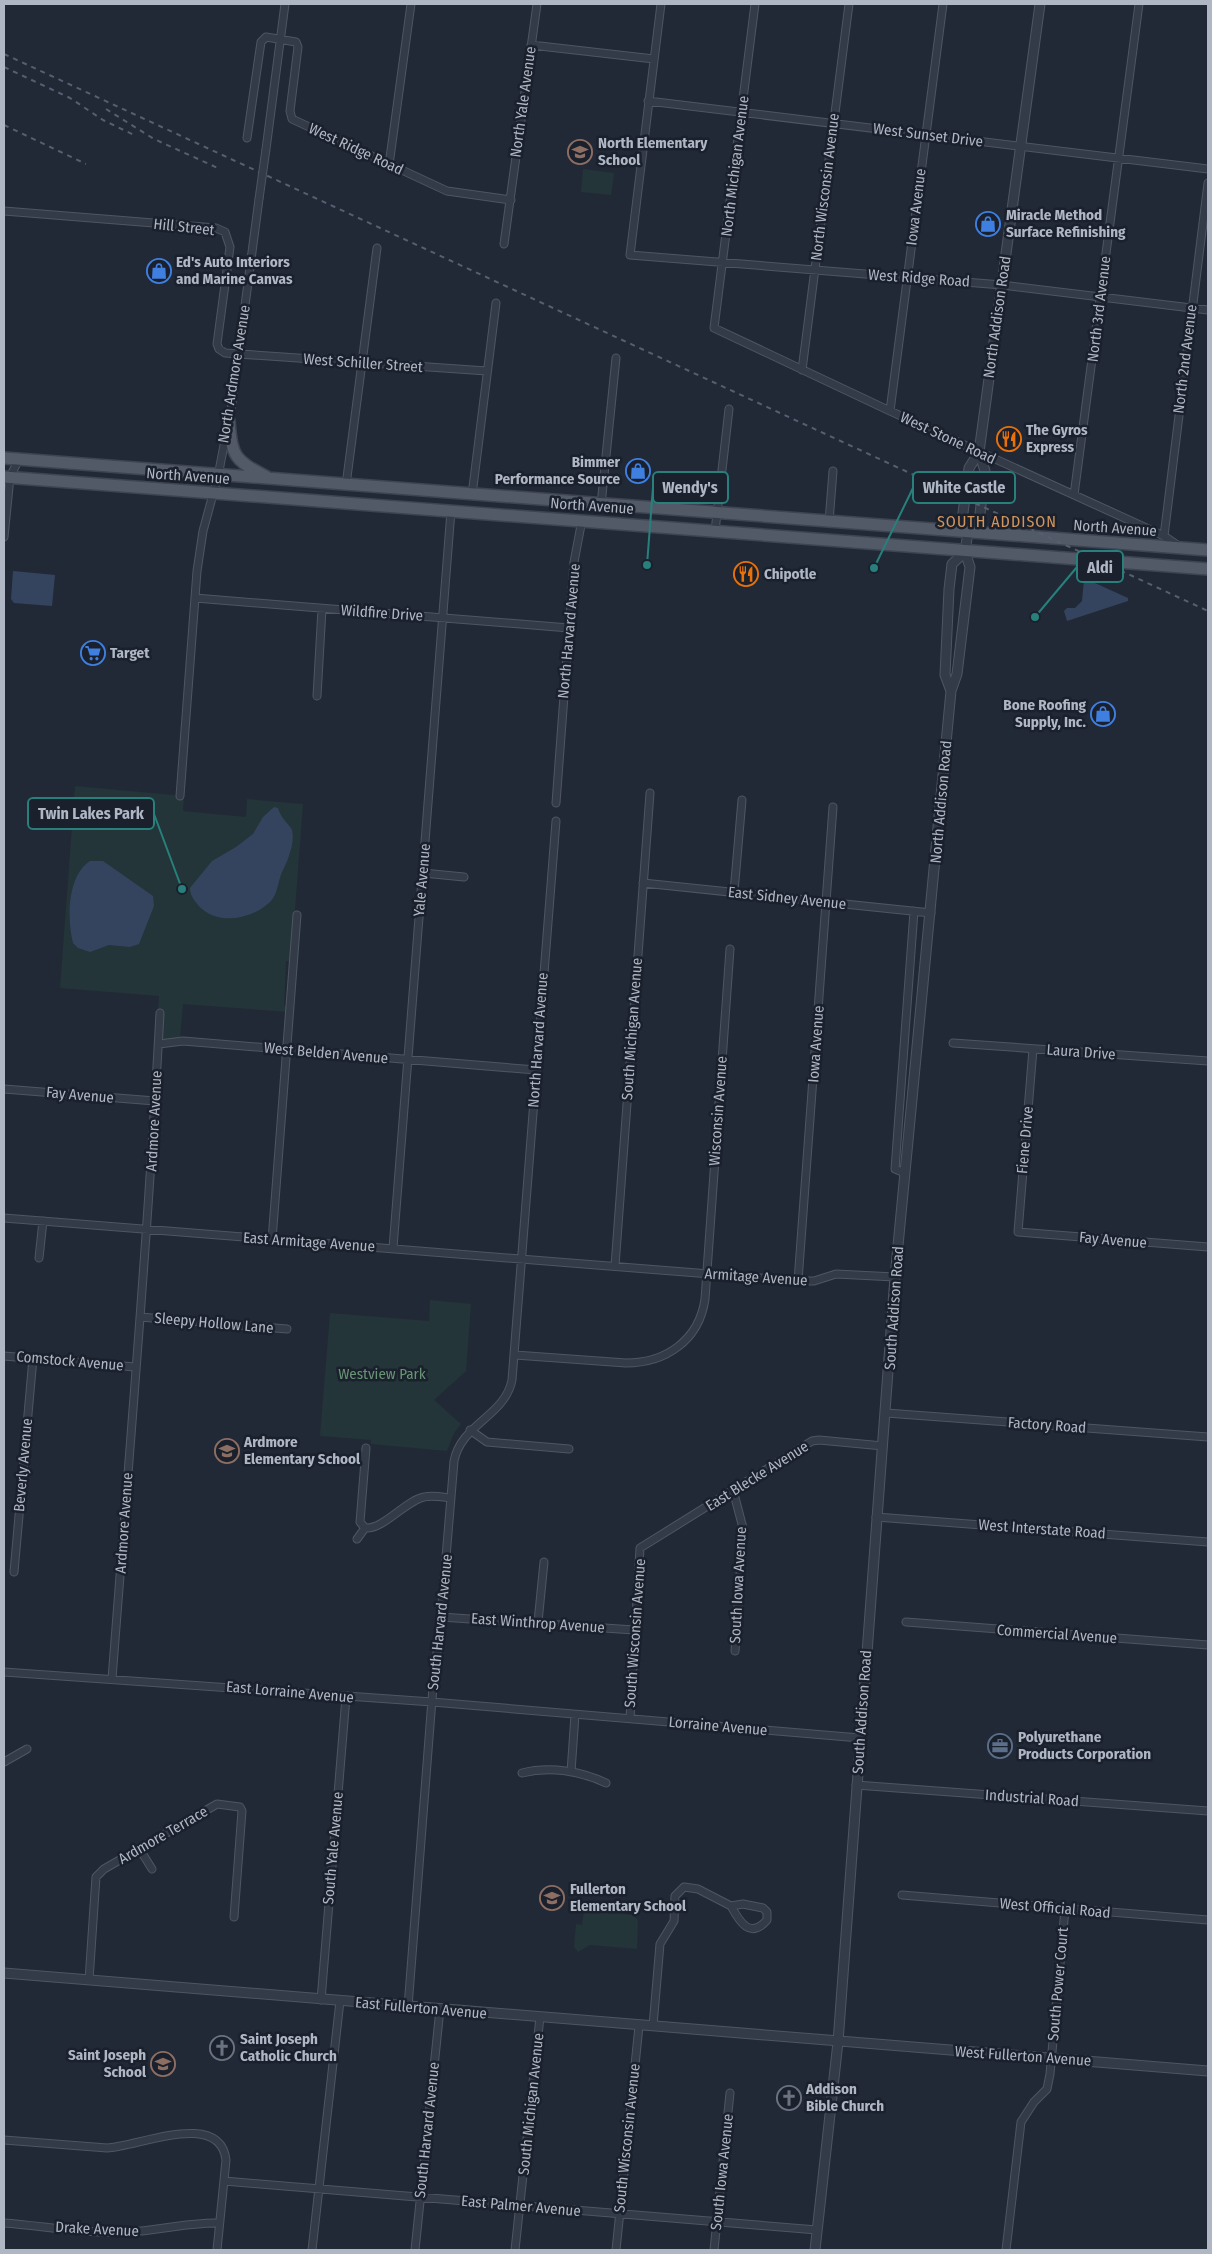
<svg xmlns="http://www.w3.org/2000/svg" width="1212" height="2254" font-family="'Fira Sans Condensed',sans-serif">
<style>
.green{fill:#233538}
.water{fill:#35445e}
.lines{fill:none;stroke-linecap:round;stroke-linejoin:round}
.minor-casing{stroke:#4f5662;stroke-width:9}
.tertiary-casing{stroke:#4f5662;stroke-width:11}
.primary-casing{stroke:#3e4451;stroke-width:14}
.minor{stroke:#343b48;stroke-width:7}
.tertiary{stroke:#343b48;stroke-width:9}
.primary{stroke:#525a68;stroke-width:11}
.rail{stroke:#565f6f;stroke-width:2;stroke-dasharray:5 5;stroke-linecap:butt}
.minor-bridge-casing{stroke:#4f5662;stroke-width:9;stroke-linecap:butt}
.minor-bridge{stroke:#343b48;stroke-width:7}
.labels{text-anchor:middle;stroke-width:5;stroke-linejoin:round;paint-order:stroke}
.street-label{font-size:15px;fill:#afb6c4;stroke:#1a202c}
.poi-label{font-size:15px;font-weight:bold;fill:#afb6c4;stroke:#1a202c;text-anchor:start}
.park-label{font-size:15px;fill:#679474;stroke:#1a202c}
.neighbourhood-label{font-size:16px;letter-spacing:1px;fill:#d1965d;stroke:#1a202c}
.leader{fill:none;stroke:#27807b;stroke-width:2}
.callout-dot{fill:#27807b;stroke:#1a202c;stroke-width:2}
.callout{fill:#1a202c;stroke:#27807b;stroke-width:2}
.callout-label{font-size:16px;text-anchor:middle;font-weight:bold;fill:#afb6c4}
</style>
<rect width="100%" height="100%" fill="#212937"/>
<path class="green" d="M 583,169 L 614,173 L 611,195 L 581,192 Z
M 75,786 L 184,796 L 183,811 L 246,817 L 247,799 L 303,804 L 291,962 L 286,961 L 284,1006 L 288,1007 L 288,1012 L 183,1004 L 180,1038 L 156,1040 L 159,996 L 60,988 Z
M 430,1300 L 471,1304 L 466,1371 L 434,1400 L 461,1424 L 454,1433 L 447,1451 L 371,1444 L 371,1440 L 320,1436 L 330,1313 L 429,1321 Z
M 584,1910 L 633,1915 L 638,1920 L 637,1949 L 590,1945 L 578,1952 L 574,1947 L 576,1924 L 582,1925 Z"/>
<path class="water" d="M 13,571 L 55,575 L 52,606 L 14,603 L 11,599 Z
M 1086,579 L 1128,598 L 1128,601 L 1067,621 L 1064,611 L 1067,608 L 1075,608 L 1082,601 L 1084,580 Z
M 274,807 L 278,808 C 281,819 290,825 292,830 C 295,843 288,860 283,870 C 278,879 278,895 270,902 C 251,920 216,926 198,905 C 194,900 190,895 190,888 L 212,861 L 236,847 L 253,834 L 263,817 Z
M 90,861 L 103,861 L 153,896 L 154,906 L 139,944 L 130,947 L 109,945 L 90,952 L 78,948 L 73,943 C 67,919 67,876 90,861 Z"/>
<g class="lines">
<defs>
<path id="minor" d="M 661,4 L 630,255 L 1002,285 L 1208,310
M 755,4 L 714,328 L 890,411 L 1164,536 L 1180,547
M 531,45 L 654,59
M 648,101 L 1208,169
M 247,138 L 261,42 L 266,37 L 296,42 L 298,47 L 290,111 L 292,119 L 447,191 L 511,200
M 266,149 L 285,4
M 389,165 L 411,4
M 4,211 L 216,228 L 225,232 L 230,247 L 217,344 L 219,349 L 225,353 L 487,371
M 504,244 L 537,4
M 802,370 L 849,4
M 890,411 L 943,4
M 346,485 L 377,248
M 472,495 L 496,303
M 1074,495 L 1139,4
M 601,505 L 616,358
M 829,522 L 833,471
M 715,531 L 729,409
M 1164,536 L 1208,183
M 4,537 L 10,477 L 19,459
M 195,598 L 569,628
M 317,696 L 322,609
M 180,796 L 197,571 L 203,531 L 218,476 L 232,404 L 259,199
M 556,803 L 574,562 L 582,520
M 423,873 L 464,877
M 643,883 L 931,913
M 734,892 L 742,800
M 953,1043 L 1208,1061
M 159,1044 L 183,1041 L 536,1070
M 1033,1049 L 1018,1232 L 1208,1247
M 4,1089 L 155,1101
M 905,1173 L 895,1169 L 914,911
M 4,1218 L 798,1281 L 814,1281 L 836,1274 L 895,1277
M 272,1240 L 297,915
M 393,1248 L 451,511
M 39,1258 L 43,1221
M 615,1266 L 650,793
M 798,1281 L 833,807
M 140,1317 L 287,1329
M 515,1355 L 626,1363 C 665,1363 699,1341 705,1299 L 730,949
M 4,1356 L 135,1367
M 886,1413 L 1208,1437
M 470,1430 L 487,1442 L 569,1449
M 733,1490 L 743,1528 L 735,1651
M 876,1517 L 1208,1542
M 365,1528 C 383,1530 405,1501 424,1497 C 432,1495 442,1497 451,1498
M 365,1528 L 360,1522 L 366,1448
M 357,1539 L 365,1528
M 14,1572 L 33,1358
M 441,1617 L 634,1630
M 538,1622 L 544,1562
M 906,1622 L 1208,1645
M 4,1672 L 432,1702 L 860,1738
M 112,1679 C 129,1457 148,1235 160,1013
M 630,1718 L 640,1548 L 812,1441 L 819,1440 L 883,1446
M 4,1762 L 27,1749
M 571,1772 L 575,1715
M 522,1773 C 550,1766 581,1771 606,1783
M 856,1785 L 1208,1811
M 139,1848 L 152,1869
M 902,1895 L 1208,1920
M 743,1904 L 763,1908 L 767,1912 L 767,1920 C 750,1940 739,1921 731,1906 Z
M 89,1980 L 96,1877 L 104,1869 L 217,1804 L 240,1807 L 242,1811 L 234,1917
M 321,2000 L 346,1697
M 408,2007 L 433,1687 L 441,1617 L 454,1461 C 461,1424 505,1416 512,1380 L 556,821
M 653,2026 L 660,1944 L 674,1921 L 675,1896 L 684,1887 L 698,1889 L 731,1906
M 4,2140 L 107,2148 C 138,2147 220,2109 226,2160 L 217,2250
M 224,2181 L 817,2230
M 4,2223 C 44,2226 87,2234 127,2232 C 158,2231 188,2222 219,2223
M 312,2250 L 340,2001
M 415,2250 L 440,2009
M 515,2250 L 540,2017
M 616,2250 L 639,2026
M 714,2250 L 730,2093
M 1006,2250 L 1021,2122 L 1034,2102 L 1047,2089 L 1050,2074 L 1065,1909"/>
<path id="tertiary" d="M 968,532 L 979,522 L 985,471 L 979,452
M 951,691 L 945,675 L 949,589 L 952,564 L 965,552
M 4,1973 L 1208,2071
M 815,2250 L 838,2042 L 895,1277 L 951,691 L 957,674 L 970,567 L 965,552 L 968,532 L 962,520 L 969,468 L 979,452 L 1040,4"/>
<path id="primary" d="M 229,421 C 232,458 235,460 267,477
M 4,458 L 1208,550
M 4,477 L 1208,569"/>
</defs>
<use href="#minor" class="minor-casing"/>
<use href="#tertiary" class="tertiary-casing"/>
<use href="#primary" class="primary-casing"/>
<use href="#minor" class="minor"/>
<use href="#tertiary" class="tertiary"/>
<use href="#primary" class="primary"/>
<path class="rail" d="M 4,54 L 1208,611
M 4,67 L 70,98 L 103,120 L 134,135
M 106,109 L 154,139 L 220,169
M 4,114 L 5,114
M 4,125 L 86,164"/>
<defs>
<path id="minor-bridge" d="M 259,199 L 266,149"/>
</defs>
<use href="#minor-bridge" class="minor-bridge-casing"/>
<use href="#minor-bridge" class="minor-bridge"/>
</g>
<defs>
<symbol id="school-ring" viewBox="-11 -11 22 22"><circle r="9.5" fill="#1a202c" stroke="#8d6e63" stroke-width="1.5"/><path d="M0-5L7-2L0 1L-7-2ZM-4 1L0 2.5L4 1V4Q0 6-4 4Z" fill="#8d6e63"/></symbol>
<symbol id="shop-ring" viewBox="-11 -11 22 22"><circle r="9.5" fill="#1a202c" stroke="#3f7fe0" stroke-width="1.5"/><path d="M-5-2.5h2.3a2.7 3.5 0 0 1 5.4 0H5L5.5 6h-11ZM-1.5-2.5h3a1.5 2.3 0 0 0-3 0Z" fill="#3f7fe0"/></symbol>
<symbol id="restaurant-ring" viewBox="-11 -11 22 22"><circle r="9.5" fill="#1a202c" stroke="#e8710a" stroke-width="1.5"/><path d="M-5-6h1v4h1v-4h1v4h1v-4h1v5L-1.5 .5V6h-2V.5L-5-1ZM5-6V6H3V1.5H1.5Q1.5-4 5-6Z" fill="#e8710a"/></symbol>
<symbol id="supermarket-ring" viewBox="-11 -11 22 22"><circle r="9.5" fill="#1a202c" stroke="#3f7fe0" stroke-width="1.5"/><path d="M-6-5.5h2.5l.6 2H6L4.5 2H-2.5L-4.4-4H-6ZM-1.5 3.2a1.3 1.3 0 1 0 .1 0ZM3 3.2a1.3 1.3 0 1 0 .1 0Z" fill="#3f7fe0"/></symbol>
<symbol id="office-ring" viewBox="-11 -11 22 22"><circle r="9.5" fill="#1a202c" stroke="#5c6f8a" stroke-width="1.5"/><path d="M-6-3h4V-5.5h4V-3h4V5H-6ZM-1-4.5V-3h2v-1.5ZM-6 0V1H6V0Z" fill="#5c6f8a"/></symbol>
<symbol id="church-ring" viewBox="-11 -11 22 22"><circle r="9.5" fill="#1a202c" stroke="#6b7280" stroke-width="1.5"/><path d="M-1.2-6h2.4v3.5h3.3v2.4h-3.3V6h-2.4V-.1h-3.3v-2.4h3.3Z" fill="#6b7280"/></symbol>
</defs>
<g fill-rule="evenodd">
<use href="#school-ring" x="566" y="138" width="28" height="28"/>
<use href="#shop-ring" x="974" y="210" width="28" height="28"/>
<use href="#shop-ring" x="145" y="257" width="28" height="28"/>
<use href="#restaurant-ring" x="995" y="425" width="28" height="28"/>
<use href="#shop-ring" x="624" y="457" width="28" height="28"/>
<use href="#restaurant-ring" x="732" y="560" width="28" height="28"/>
<use href="#supermarket-ring" x="79" y="639" width="28" height="28"/>
<use href="#shop-ring" x="1089" y="700" width="28" height="28"/>
<use href="#school-ring" x="213" y="1437" width="28" height="28"/>
<use href="#office-ring" x="986" y="1732" width="28" height="28"/>
<use href="#school-ring" x="538" y="1884" width="28" height="28"/>
<use href="#church-ring" x="208" y="2034" width="28" height="28"/>
<use href="#school-ring" x="149" y="2050" width="28" height="28"/>
<use href="#church-ring" x="775" y="2084" width="28" height="28"/>
</g>
<g class="labels">
<g class="street-label">
<text transform="translate(523 102) rotate(-82)" y="5">North Yale Avenue</text>
<text transform="translate(928 135) rotate(7)" y="5">West Sunset Drive</text>
<text transform="translate(356 149) rotate(25)" y="5">West Ridge Road</text>
<text transform="translate(735 166) rotate(-83)" y="5">North Michigan Avenue</text>
<text transform="translate(825 187) rotate(-83)" y="5">North Wisconsin Avenue</text>
<text transform="translate(916 207) rotate(-83)" y="5">Iowa Avenue</text>
<text transform="translate(184 227) rotate(6)" y="5">Hill Street</text>
<text transform="translate(919 278) rotate(4)" y="5">West Ridge Road</text>
<text transform="translate(1099 309) rotate(-83)" y="5">North 3rd Avenue</text>
<text transform="translate(997 317) rotate(-82)" y="5">North Addison Road</text>
<text transform="translate(1185 359) rotate(-83)" y="5">North 2nd Avenue</text>
<text transform="translate(363 363) rotate(4)" y="5">West Schiller Street</text>
<text transform="translate(234 374) rotate(-81)" y="5">North Ardmore Avenue</text>
<text transform="translate(948 438) rotate(25)" y="5">West Stone Road</text>
<text transform="translate(188 476) rotate(4)" y="5">North Avenue</text>
<text transform="translate(592 506) rotate(4)" y="5">North Avenue</text>
<text transform="translate(1115 528) rotate(4)" y="5">North Avenue</text>
<text transform="translate(382 613) rotate(4)" y="5">Wildfire Drive</text>
<text transform="translate(569 631) rotate(-85)" y="5">North Harvard Avenue</text>
<text transform="translate(941 802) rotate(-85)" y="5">North Addison Road</text>
<text transform="translate(422 880) rotate(-85)" y="5">Yale Avenue</text>
<text transform="translate(787 898) rotate(6)" y="5">East Sidney Avenue</text>
<text transform="translate(632 1029) rotate(-86)" y="5">South Michigan Avenue</text>
<text transform="translate(538 1040) rotate(-86)" y="5">North Harvard Avenue</text>
<text transform="translate(816 1044) rotate(-86)" y="5">Iowa Avenue</text>
<text transform="translate(1081 1052) rotate(4)" y="5">Laura Drive</text>
<text transform="translate(326 1053) rotate(5)" y="5">West Belden Avenue</text>
<text transform="translate(80 1095) rotate(5)" y="5">Fay Avenue</text>
<text transform="translate(718 1111) rotate(-86)" y="5">Wisconsin Avenue</text>
<text transform="translate(154 1121) rotate(-87)" y="5">Ardmore Avenue</text>
<text transform="translate(1025 1140) rotate(-85)" y="5">Fiene Drive</text>
<text transform="translate(1113 1240) rotate(5)" y="5">Fay Avenue</text>
<text transform="translate(309 1242) rotate(4)" y="5">East Armitage Avenue</text>
<text transform="translate(756 1277) rotate(4)" y="5">Armitage Avenue</text>
<text transform="translate(894 1308) rotate(-86)" y="5">South Addison Road</text>
<text transform="translate(214 1323) rotate(5)" y="5">Sleepy Hollow Lane</text>
<text transform="translate(70 1361) rotate(5)" y="5">Comstock Avenue</text>
<text transform="translate(1047 1425) rotate(4)" y="5">Factory Road</text>
<text transform="translate(23 1465) rotate(-85)" y="5">Beverly Avenue</text>
<text transform="translate(757 1476) rotate(-32)" y="5">East Blecke Avenue</text>
<text transform="translate(124 1523) rotate(-86)" y="5">Ardmore Avenue</text>
<text transform="translate(1042 1529) rotate(4)" y="5">West Interstate Road</text>
<text transform="translate(738 1585) rotate(-87)" y="5">South Iowa Avenue</text>
<text transform="translate(440 1622) rotate(-84)" y="5">South Harvard Avenue</text>
<text transform="translate(538 1623) rotate(4)" y="5">East Winthrop Avenue</text>
<text transform="translate(635 1633) rotate(-86)" y="5">South Wisconsin Avenue</text>
<text transform="translate(1057 1634) rotate(4)" y="5">Commercial Avenue</text>
<text transform="translate(290 1692) rotate(5)" y="5">East Lorraine Avenue</text>
<text transform="translate(862 1712) rotate(-86)" y="5">South Addison Road</text>
<text transform="translate(718 1726) rotate(5)" y="5">Lorraine Avenue</text>
<text transform="translate(1032 1798) rotate(4)" y="5">Industrial Road</text>
<text transform="translate(163 1835) rotate(-30)" y="5">Ardmore Terrace</text>
<text transform="translate(333 1848) rotate(-85)" y="5">South Yale Avenue</text>
<text transform="translate(1055 1908) rotate(5)" y="5">West Official Road</text>
<text transform="translate(1058 1984) rotate(-85)" y="5">South Power Court</text>
<text transform="translate(421 2008) rotate(5)" y="5">East Fullerton Avenue</text>
<text transform="translate(1023 2056) rotate(4)" y="5">West Fullerton Avenue</text>
<text transform="translate(531 2104) rotate(-84)" y="5">South Michigan Avenue</text>
<text transform="translate(427 2130) rotate(-84)" y="5">South Harvard Avenue</text>
<text transform="translate(627 2138) rotate(-84)" y="5">South Wisconsin Avenue</text>
<text transform="translate(722 2172) rotate(-84)" y="5">South Iowa Avenue</text>
<text transform="translate(521 2206) rotate(5)" y="5">East Palmer Avenue</text>
<text transform="translate(97 2229) rotate(3)" y="5">Drake Avenue</text>
</g>
<g class="poi-label">
<text x="598" y="148">North Elementary<tspan x="598" dy="17">School</tspan></text>
<text x="1006" y="220">Miracle Method<tspan x="1006" dy="17">Surface Refinishing</tspan></text>
<text x="176" y="267">Ed's Auto Interiors<tspan x="176" dy="17">and Marine Canvas</tspan></text>
<text x="1026" y="435">The Gyros<tspan x="1026" dy="17">Express</tspan></text>
<text x="620" y="467" text-anchor="end">Bimmer<tspan x="620" dy="17">Performance Source</tspan></text>
<text x="764" y="579">Chipotle</text>
<text x="110" y="658">Target</text>
<text x="1086" y="710" text-anchor="end">Bone Roofing<tspan x="1086" dy="17">Supply, Inc.</tspan></text>
<text x="244" y="1447">Ardmore<tspan x="244" dy="17">Elementary School</tspan></text>
<text x="1018" y="1742">Polyurethane<tspan x="1018" dy="17">Products Corporation</tspan></text>
<text x="570" y="1894">Fullerton<tspan x="570" dy="17">Elementary School</tspan></text>
<text x="240" y="2044">Saint Joseph<tspan x="240" dy="17">Catholic Church</tspan></text>
<text x="146" y="2060" text-anchor="end">Saint Joseph<tspan x="146" dy="17">School</tspan></text>
<text x="806" y="2094">Addison<tspan x="806" dy="17">Bible Church</tspan></text>
</g>
<g class="park-label">
<text x="382" y="1379">Westview Park</text>
</g>
<g class="neighbourhood-label">
<text x="997" y="527">SOUTH ADDISON</text>
</g>
</g>
<path class="leader" d="M647 565L653 487M874 568L913 488M1035 617L1077 567M182 889L154 814"/>
<g class="callout-dot">
<circle cx="647" cy="565" r="5"/>
<circle cx="874" cy="568" r="5"/>
<circle cx="1035" cy="617" r="5"/>
<circle cx="182" cy="889" r="5"/>
</g>
<g class="callout">
<rect x="653" y="472" width="75" height="31" rx="5"/>
<rect x="913" y="472" width="102" height="31" rx="5"/>
<rect x="1077" y="551" width="46" height="31" rx="5"/>
<rect x="28" y="798" width="126" height="31" rx="5"/>
</g>
<g class="callout-label">
<text x="690" y="493">Wendy's</text>
<text x="964" y="493">White Castle</text>
<text x="1100" y="573">Aldi</text>
<text x="91" y="819">Twin Lakes Park</text>
</g>
<rect width="1212" height="2254" fill="none" stroke="#afb6c4" stroke-width="10"/>
</svg>
